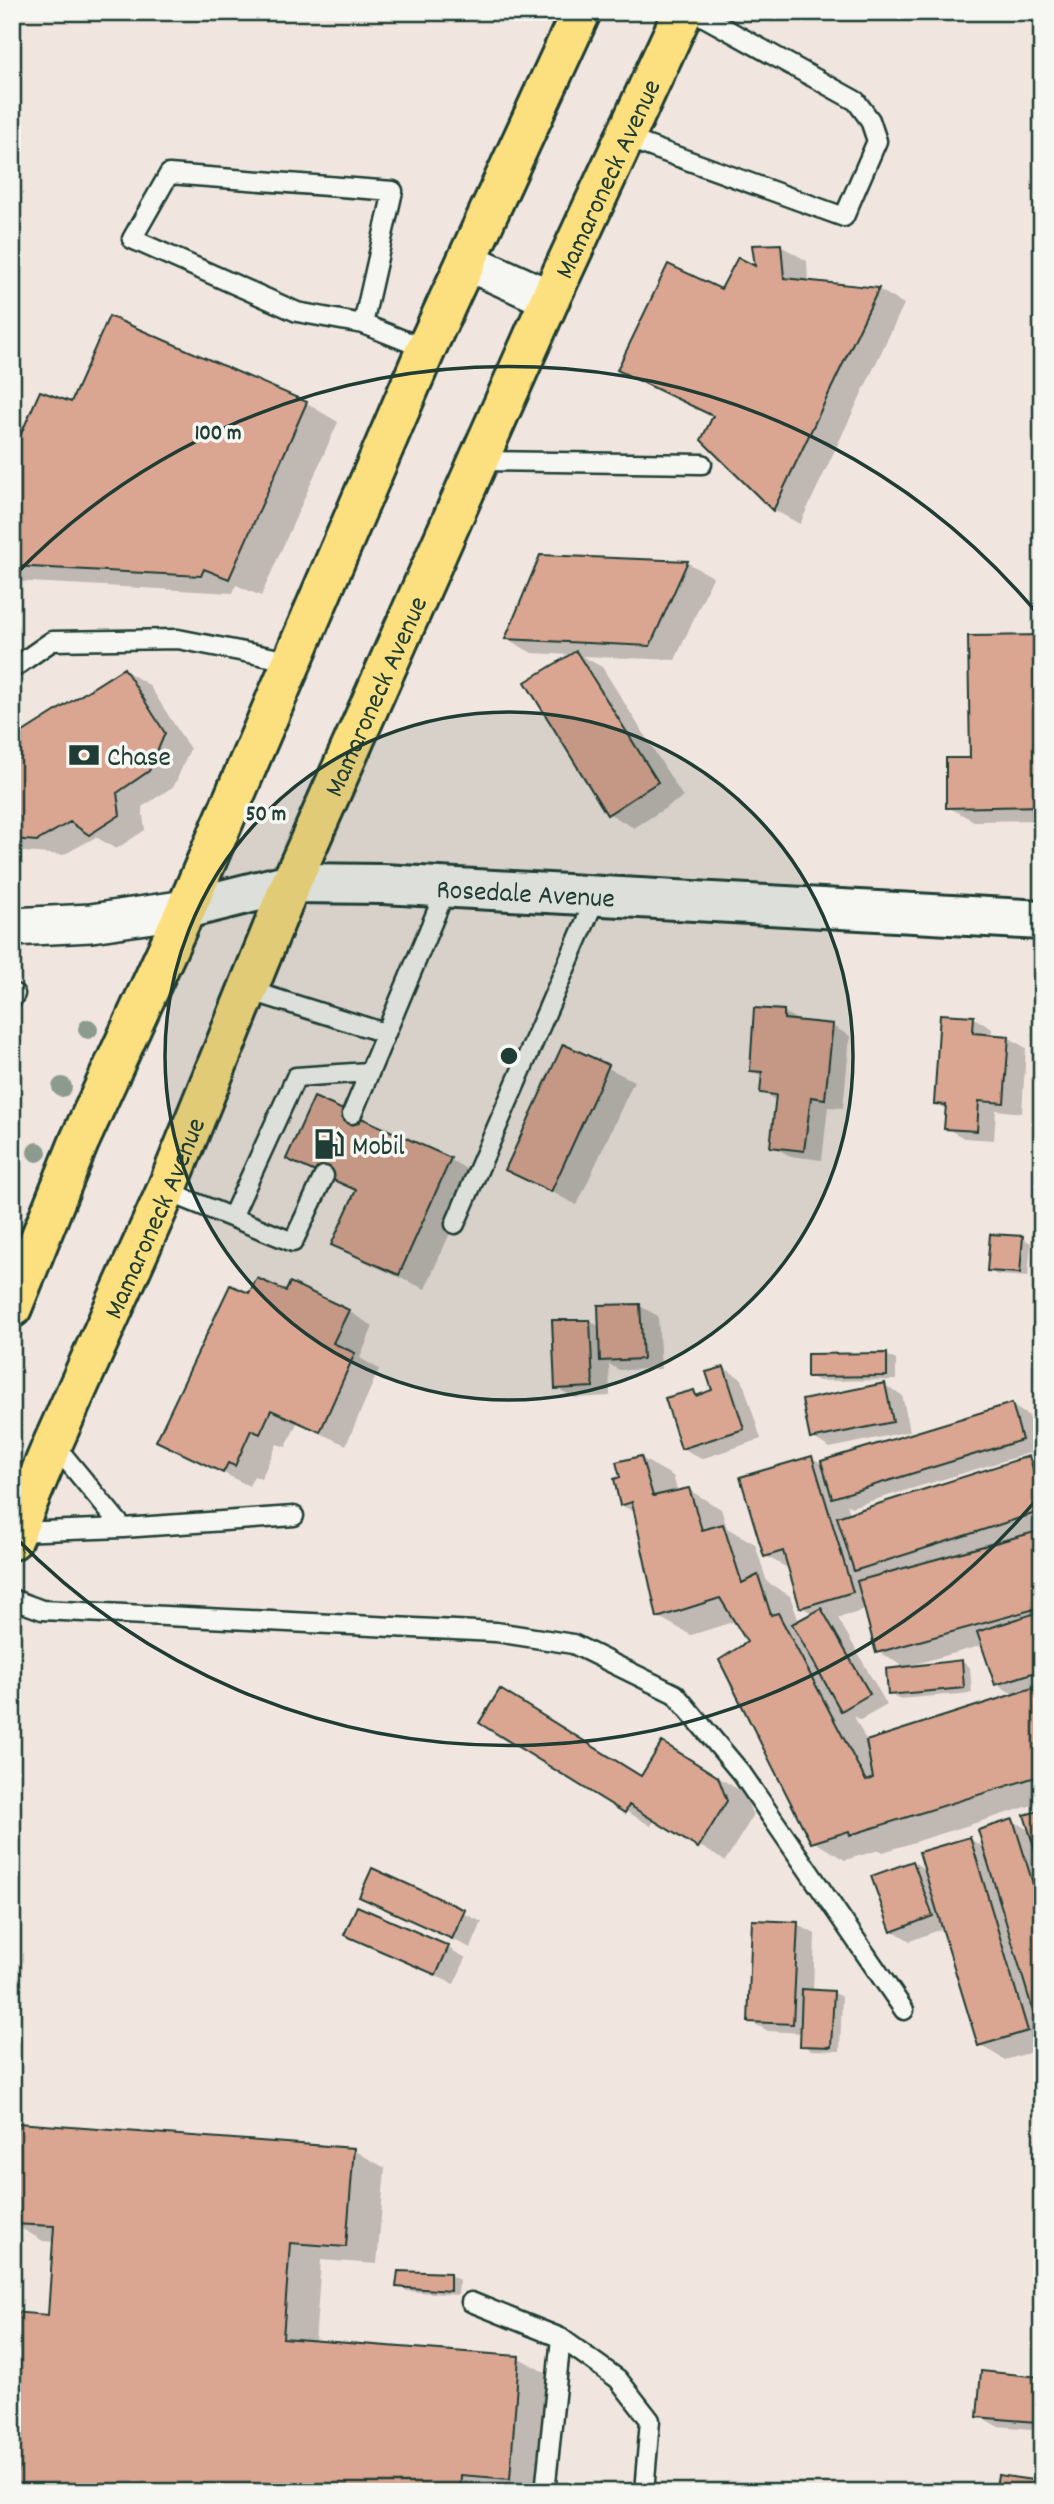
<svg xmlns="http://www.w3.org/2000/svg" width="1054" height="2504" font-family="Dekko,sans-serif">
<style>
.shadow{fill:#0003;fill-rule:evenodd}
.building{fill:#dba691;stroke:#1f3d34;stroke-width:2}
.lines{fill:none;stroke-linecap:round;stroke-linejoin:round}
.service-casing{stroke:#1f3d34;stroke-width:23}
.minor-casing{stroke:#1f3d34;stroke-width:42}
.tertiary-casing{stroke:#1f3d34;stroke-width:44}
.primary-casing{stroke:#1f3d34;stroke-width:44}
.service{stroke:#f6f6f2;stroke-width:18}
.minor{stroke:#f6f6f2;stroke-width:37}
.tertiary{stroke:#f6f6f2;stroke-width:38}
.primary{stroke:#fce080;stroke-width:38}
.tree{fill:#8c9b8e}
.ring{fill:none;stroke:#1f3d34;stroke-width:3.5}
.labels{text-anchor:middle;stroke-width:7;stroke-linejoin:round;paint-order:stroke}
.street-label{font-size:28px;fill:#1f3d34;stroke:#f6f6f2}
.poi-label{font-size:28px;fill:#1f3d34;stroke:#f6f6f2;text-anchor:start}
.centre{fill:#1f3d34;stroke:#f6f6f2;stroke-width:3.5}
.ring-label{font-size:21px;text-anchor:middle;font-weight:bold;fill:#1f3d34;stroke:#f6f6f2;stroke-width:7;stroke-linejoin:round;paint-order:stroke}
</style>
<rect width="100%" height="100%" fill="#f1e6df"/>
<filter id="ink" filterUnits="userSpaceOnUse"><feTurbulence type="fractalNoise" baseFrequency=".0143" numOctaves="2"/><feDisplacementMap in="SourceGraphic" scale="14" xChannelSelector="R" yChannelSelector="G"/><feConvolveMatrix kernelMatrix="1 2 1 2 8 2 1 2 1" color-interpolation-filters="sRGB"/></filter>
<g filter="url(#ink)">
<path class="shadow" d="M 781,246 L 807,261 L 808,282 L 878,289 L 904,304 L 800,524 L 774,510 L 704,440 L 714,417 L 620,369 L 722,292 L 757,269 Z
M 306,403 L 338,422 L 261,596 L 236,585 L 233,593 L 12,581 L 12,458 L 72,404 Z
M 542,557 L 688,563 L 713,577 L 675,660 L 582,656 L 602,667 L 683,797 L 634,828 L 608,813 L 572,655 L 532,653 L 507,639 Z
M 1042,637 L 1042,820 L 974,821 L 948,807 Z
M 124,670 L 149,685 L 190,749 L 174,786 L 142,807 L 145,830 L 116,849 L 96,837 L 63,855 L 24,852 L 12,846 L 12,741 Z
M 784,1012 L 802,1023 L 832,1026 L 850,1036 L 843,1108 L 828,1107 L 822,1160 L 790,1156 L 772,1146 L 777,1101 L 762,1092 L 763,1077 L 752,1070 Z
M 942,1016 L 974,1018 L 992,1029 L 991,1036 L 1008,1037 L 1026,1048 L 1022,1113 L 996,1110 L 994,1140 L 964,1138 L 946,1128 L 947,1110 L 936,1103 Z
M 564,1046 L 634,1081 L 577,1205 L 507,1169 Z
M 315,1099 L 451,1160 L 476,1175 L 425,1289 L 359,1259 L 333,1244 L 357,1192 L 314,1173 L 289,1158 Z
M 1022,1238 L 1031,1243 L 1028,1277 L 997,1275 L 989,1270 Z
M 287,1294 L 348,1311 L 373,1326 L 360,1358 L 379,1369 L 346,1445 L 297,1423 L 286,1447 L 277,1444 L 261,1479 L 254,1476 L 249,1486 L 159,1440 L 250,1296 Z
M 640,1306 L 658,1316 L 661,1369 L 619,1370 L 609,1364 L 610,1396 L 575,1398 L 557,1388 L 590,1321 L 600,1327 Z
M 887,1355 L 896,1360 L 896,1380 L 818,1381 L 809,1376 Z
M 724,1368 L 742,1379 L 761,1439 L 701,1459 L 683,1448 L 694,1392 L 701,1396 L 714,1392 Z
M 884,1385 L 902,1395 L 910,1431 L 830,1448 L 812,1437 Z
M 1011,1405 L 1029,1416 L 1039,1450 L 851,1507 L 847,1504 L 850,1514 L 1029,1458 L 1042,1465 L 1042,1802 L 883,1852 L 879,1850 L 845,1860 L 813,1841 L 750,1643 L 736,1621 L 691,1635 L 659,1617 L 636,1513 L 621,1505 L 622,1479 L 641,1458 L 673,1476 L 678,1493 L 689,1490 L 721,1509 L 727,1528 L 755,1544 L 767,1582 L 790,1596 L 799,1622 L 814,1614 L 801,1607 L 790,1569 L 765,1556 L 812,1458 L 821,1463 ZM 866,1610 L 878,1652 L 905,1667 L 983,1645 L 996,1684 L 1015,1695 L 867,1742 L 854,1716 L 860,1720 L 887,1705 L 838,1618 Z
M 962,1662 L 970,1667 L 972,1693 L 898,1699 L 890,1694 Z
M 688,1759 L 744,1793 L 753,1816 L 725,1861 L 655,1819 L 651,1826 L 626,1811 L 642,1778 Z
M 1042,1812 L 1042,2049 L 1005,2060 L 980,2045 L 944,1928 L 910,1941 L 892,1930 L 913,1862 L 926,1870 L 970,1839 L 985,1848 L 1013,1821 L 1031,1831 Z
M 373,1870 L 482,1922 L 471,1948 L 361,1897 Z
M 797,1924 L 815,1934 L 813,1992 L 833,1992 L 842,1997 L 840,2051 L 811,2050 L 802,2045 L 803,2033 L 768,2031 L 750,2021 Z
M 346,1934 L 448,1948 L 466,1958 L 454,1984 L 364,1945 Z
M 353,2150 L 385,2168 L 377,2264 L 321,2260 L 315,2343 L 519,2358 L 551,2376 L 542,2492 L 12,2492 L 49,2317 L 55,2242 L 43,2241 L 12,2223 Z
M 450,2275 L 459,2280 L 458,2295 L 407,2291 L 398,2286 Z
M 1040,2378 L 1042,2379 L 1042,2430 L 997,2426 L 979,2416 Z"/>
<path class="building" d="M 781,244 L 784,278 L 879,288 L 773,511 L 701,440 L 713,416 L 617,370 L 668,264 L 721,289 L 738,257 L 755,266 L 752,245 Z
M 109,316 L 307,402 L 229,579 L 204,569 L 201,576 L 12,566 L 12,454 L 40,391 L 71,402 Z
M 540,555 L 688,561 L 650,646 L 505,639 Z
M 1042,635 L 1042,806 L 946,808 L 946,758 L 970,758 L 968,636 Z
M 576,651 L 658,782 L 607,815 L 525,682 Z
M 124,668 L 165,733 L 149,771 L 117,793 L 120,815 L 89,835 L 70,822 L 37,841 L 12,839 L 12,739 Z
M 754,1008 L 784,1010 L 784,1019 L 833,1024 L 825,1099 L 811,1097 L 804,1151 L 770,1147 L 776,1095 L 760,1093 L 762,1072 L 750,1071 Z
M 940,1014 L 974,1016 L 973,1033 L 1009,1036 L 1004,1103 L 979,1101 L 977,1131 L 944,1129 L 946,1105 L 934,1104 Z
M 563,1044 L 609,1065 L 551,1192 L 505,1170 Z
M 314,1097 L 451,1158 L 399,1275 L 331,1245 L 356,1190 L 286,1159 Z
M 990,1234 L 1023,1236 L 1020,1273 L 987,1271 Z
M 257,1278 L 286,1291 L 290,1282 L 349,1310 L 333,1343 L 355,1353 L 320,1432 L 271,1410 L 260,1434 L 251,1430 L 235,1466 L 228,1463 L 223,1473 L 156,1441 L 230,1285 L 249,1293 Z
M 640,1304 L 643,1359 L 600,1361 L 598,1305 Z
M 552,1320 L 590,1320 L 593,1387 L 555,1389 Z
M 887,1353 L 887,1376 L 807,1377 L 807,1354 Z
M 724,1367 L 744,1429 L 681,1449 L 665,1398 L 694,1390 L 696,1396 L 712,1390 L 706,1372 Z
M 885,1383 L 893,1422 L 810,1439 L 802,1400 Z
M 1012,1403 L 1022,1440 L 832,1498 L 821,1461 Z
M 641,1456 L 653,1496 L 689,1488 L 702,1530 L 723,1524 L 742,1583 L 758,1575 L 771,1615 L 778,1613 L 866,1781 L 873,1778 L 866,1741 L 1042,1685 L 1042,1775 L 850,1835 L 849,1831 L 811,1843 L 719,1660 L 747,1642 L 720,1598 L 657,1618 L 632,1502 L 620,1506 L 614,1479 L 620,1477 L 616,1462 Z
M 812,1456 L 853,1592 L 800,1608 L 783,1551 L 764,1557 L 740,1477 Z
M 1029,1456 L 1042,1497 L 1042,1511 L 854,1571 L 837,1517 Z
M 1042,1530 L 1042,1607 L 876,1653 L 857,1581 Z
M 821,1608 L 870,1694 L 841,1711 L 792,1624 Z
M 1042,1611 L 1042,1670 L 995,1685 L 977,1632 Z
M 962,1660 L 964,1688 L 888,1695 L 886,1669 Z
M 500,1689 L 641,1776 L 662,1742 L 718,1777 L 727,1801 L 698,1848 L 629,1805 L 625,1813 L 479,1723 Z
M 1042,1810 L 1042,1873 L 1024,1815 Z
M 1013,1819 L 1042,1913 L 1042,2019 L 1036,2021 L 978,1830 Z
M 970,1837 L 1028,2031 L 978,2046 L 919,1852 Z
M 913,1861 L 933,1916 L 891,1932 L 871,1876 Z
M 372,1868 L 465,1910 L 452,1939 L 359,1897 Z
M 357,1906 L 449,1946 L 436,1975 L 344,1935 Z
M 752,1920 L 798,1922 L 793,2024 L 748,2022 Z
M 802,1989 L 834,1991 L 831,2047 L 800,2046 Z
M 17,2123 L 354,2148 L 346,2247 L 290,2243 L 283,2338 L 519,2356 L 510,2479 L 461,2475 L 460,2492 L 12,2492 L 12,2312 L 48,2315 L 54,2226 L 12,2224 L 12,2183 Z
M 398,2271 L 450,2273 L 450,2291 L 396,2287 Z
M 981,2371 L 1040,2377 L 1036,2422 L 977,2417 Z
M 1042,2468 L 1042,2492 L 995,2492 L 998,2475 L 1040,2481 Z"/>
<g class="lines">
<defs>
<path id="service" d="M 626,138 L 844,217 L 877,141 L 870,120 L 856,101 L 695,12
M 363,324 L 393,191 L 169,174 L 132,239 L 297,312 L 363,324 L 426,349
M 478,461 L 702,464
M 12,669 L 52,641 L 178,639 L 290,661
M 248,990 L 385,1033
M 12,999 L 15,994
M 352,1114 L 447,887
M 166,1191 L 293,1242 L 324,1176
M 232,1217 L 296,1077 L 368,1072
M 455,1224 L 597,895
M 53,1443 L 123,1528
M 16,1532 L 123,1528 L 294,1516
M 12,1599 L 42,1610 L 496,1632 L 573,1644 L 675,1694 L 742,1774 L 904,2010
M 471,2302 L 561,2338 L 618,2379 L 650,2420 L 644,2492
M 545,2492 L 561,2338"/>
<path id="minor" d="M 466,261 L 550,299
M 12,927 L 91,923 L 186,909"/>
<g id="tertiary">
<path id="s1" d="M 186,909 L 291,883 L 383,884 L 1042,920"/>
</g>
<g id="primary">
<path d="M 12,1308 L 79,1142 L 186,909 L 426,349 L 581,12"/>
<path id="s2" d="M 12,1540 L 53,1443 L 166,1191 L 291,883 L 550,299 L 683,12"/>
</g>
</defs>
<use href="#service" class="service-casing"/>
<use href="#minor" class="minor-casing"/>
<use href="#tertiary" class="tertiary-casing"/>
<use href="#primary" class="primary-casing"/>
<use href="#service" class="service"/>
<use href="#minor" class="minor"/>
<use href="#tertiary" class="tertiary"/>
<use href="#primary" class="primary"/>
</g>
<g class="tree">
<circle cx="88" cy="1029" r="10"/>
<circle cx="62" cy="1087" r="10"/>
<circle cx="37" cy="1152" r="10"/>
</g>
</g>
<circle cx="509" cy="1056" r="344" fill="#1f3d34" fill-opacity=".12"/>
<g class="ring">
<circle cx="509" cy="1056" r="344"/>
<path d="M1041 1494A689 689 0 0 1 13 1535M13 577A689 689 0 0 1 1041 618"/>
</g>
<defs>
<symbol id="bank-bare" viewBox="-9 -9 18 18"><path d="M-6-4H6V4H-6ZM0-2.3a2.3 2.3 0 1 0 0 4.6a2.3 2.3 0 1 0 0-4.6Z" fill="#1f3d34" stroke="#f6f6f2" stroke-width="2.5" paint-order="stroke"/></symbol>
<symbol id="fuel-bare" viewBox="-9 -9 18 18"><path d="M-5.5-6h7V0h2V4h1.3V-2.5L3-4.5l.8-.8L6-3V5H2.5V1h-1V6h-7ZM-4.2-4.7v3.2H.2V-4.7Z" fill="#1f3d34" stroke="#f6f6f2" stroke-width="2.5" paint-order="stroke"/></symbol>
</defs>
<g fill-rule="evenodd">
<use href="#bank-bare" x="62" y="733" width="44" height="44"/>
<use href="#fuel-bare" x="307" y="1122" width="44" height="44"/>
</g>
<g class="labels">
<g class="street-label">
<text dy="10" stroke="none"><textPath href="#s2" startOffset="1486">Mamaroneck Avenue</textPath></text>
<text dy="10" stroke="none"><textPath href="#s2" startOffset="919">Mamaroneck Avenue</textPath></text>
<text dy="10" stroke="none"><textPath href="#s1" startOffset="343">Rosedale Avenue</textPath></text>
<text dy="10" stroke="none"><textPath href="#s2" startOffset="352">Mamaroneck Avenue</textPath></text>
</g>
<g class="poi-label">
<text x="107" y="765">Chase</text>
<text x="352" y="1154">Mobil</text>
</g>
</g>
<circle cx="509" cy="1056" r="10" class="centre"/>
<g class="ring-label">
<text x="218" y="439">100 m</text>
<text x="266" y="820">50 m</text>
</g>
<rect width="1054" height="2504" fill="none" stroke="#f6f6f2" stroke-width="42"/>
<rect x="21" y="21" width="1012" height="2462" fill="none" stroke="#1f3d34" stroke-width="2.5" filter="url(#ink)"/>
</svg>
